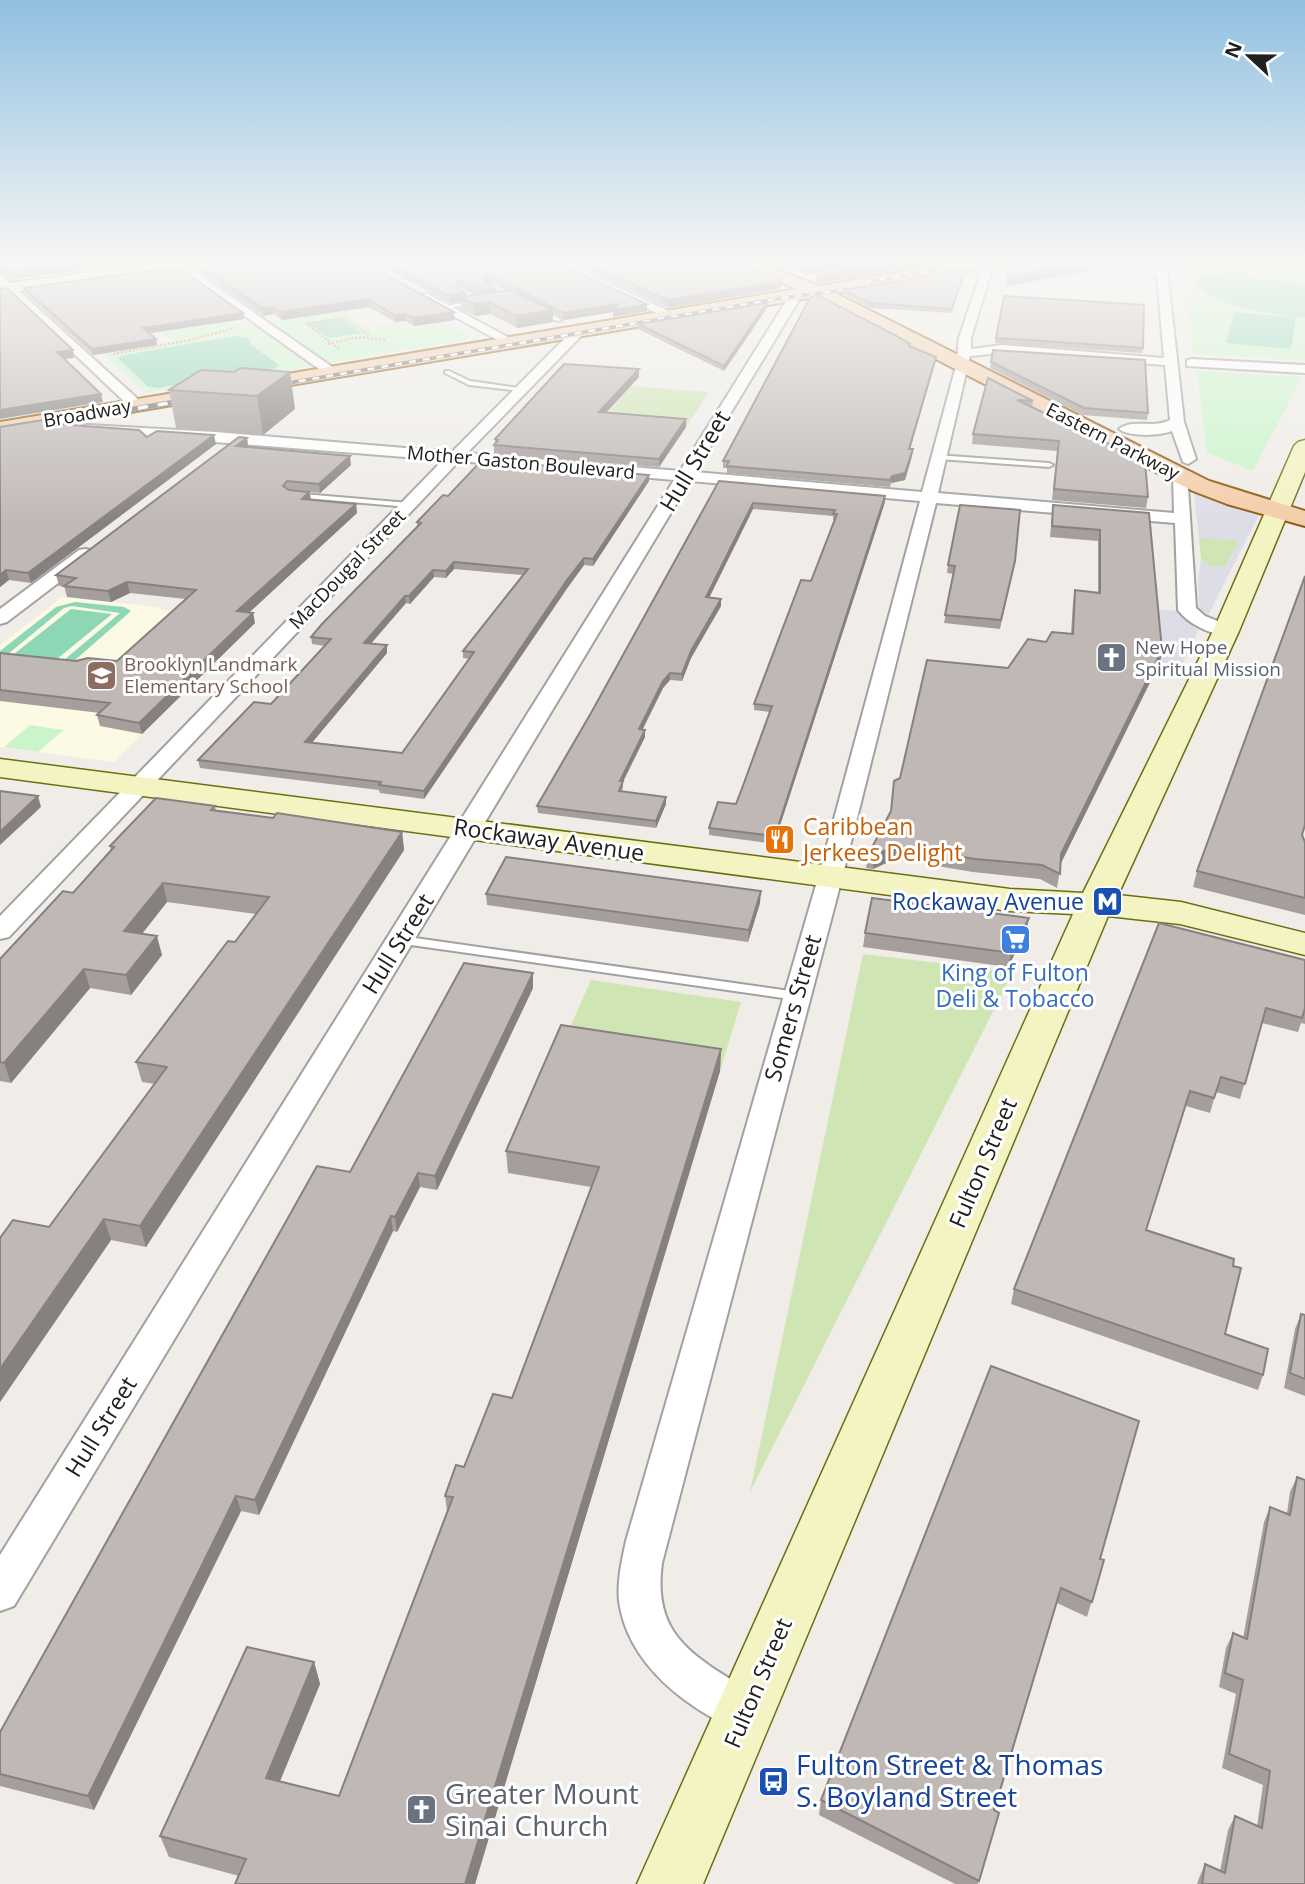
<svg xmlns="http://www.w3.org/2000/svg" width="1305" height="1884" font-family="'Open Sans',sans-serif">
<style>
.education{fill:#fcfae4}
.grass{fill:#cfe5b3}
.park{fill:#caf5ca}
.pitch{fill:#8ed7b5;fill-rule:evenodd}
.plaza{fill:#dcdde6}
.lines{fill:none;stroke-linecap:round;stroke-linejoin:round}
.lane-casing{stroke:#a1a1a1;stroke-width:4}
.street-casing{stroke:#a1a1a1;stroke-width:4}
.secondary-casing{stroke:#6c6f10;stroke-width:3}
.primary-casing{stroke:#8e5a0f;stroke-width:4}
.path{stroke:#ed7f7c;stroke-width:2;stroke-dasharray:2 2;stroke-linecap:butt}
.lane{fill:#fff;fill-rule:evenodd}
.street{fill:#fff;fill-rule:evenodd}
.secondary{fill:#f4f3c2;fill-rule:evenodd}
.primary{fill:#f3cea9;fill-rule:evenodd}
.rail-far1-casing{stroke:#6e6e6e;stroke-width:3.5}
.rail-casing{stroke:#6e6e6e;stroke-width:5}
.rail-far1{stroke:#fff;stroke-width:2.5;stroke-dasharray:7;stroke-linecap:butt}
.rail{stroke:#fff;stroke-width:3.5;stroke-dasharray:10;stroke-linecap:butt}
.wall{fill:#a59e9c;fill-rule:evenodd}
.shaded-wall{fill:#86817f}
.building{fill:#c0b8b5;stroke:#86817f;stroke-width:2;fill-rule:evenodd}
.labels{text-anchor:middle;stroke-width:6;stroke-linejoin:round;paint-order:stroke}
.far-street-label{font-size:19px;fill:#202020;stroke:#fff}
.far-worship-label{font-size:19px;fill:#5b616d;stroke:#fff;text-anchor:start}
.far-education-label{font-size:19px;fill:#785e54;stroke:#fff;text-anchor:start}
.street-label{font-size:23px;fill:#202020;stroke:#fff}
.food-label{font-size:23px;fill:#c56008;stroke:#fff;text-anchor:start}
.transit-label{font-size:23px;fill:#164399;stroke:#fff;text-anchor:end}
.shop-label{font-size:23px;fill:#366cbe;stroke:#fff}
.near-transit-label{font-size:28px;fill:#164399;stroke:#fff;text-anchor:start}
.near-worship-label{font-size:28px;fill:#5b616d;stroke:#fff;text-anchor:start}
</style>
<rect width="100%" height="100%" fill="#f0ede8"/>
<path class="education" d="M 62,597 L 159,607 L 158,609 L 258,620 L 114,762 L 0,747 L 0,645 Z"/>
<path class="grass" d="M 630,386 L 709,392 L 686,427 L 602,420 Z
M 1205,537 L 1239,541 L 1225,567 L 1210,566 L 1201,560 L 1199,538 Z
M 863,954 L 1013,972 L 750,1492 Z
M 591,980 L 741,1002 L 720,1071 L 562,1046 Z"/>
<path class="park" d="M 1184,260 L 1305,260 L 1305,360 L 1193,354 Z
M 345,310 L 367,327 L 402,322 L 409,327 L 445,322 L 469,336 L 465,340 L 146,393 L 103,353 L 175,341 L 161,331 L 232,320 L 240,327 Z
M 1197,371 L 1302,377 L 1253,471 L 1207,453 Z
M 30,725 L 64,730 L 38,752 L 4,747 Z"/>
<path class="pitch" d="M 1203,260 L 1248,264 L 1245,275 L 1200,272 Z
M 1205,274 L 1305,283 L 1305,317 L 1296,317 L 1291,349 L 1226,343 L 1234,312 L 1294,317 C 1275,313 1188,304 1198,275 Z
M 340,318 L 362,333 L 329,338 L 307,323 Z
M 234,336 L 246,337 L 251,341 L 249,343 L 279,365 L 273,369 L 157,388 L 147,386 L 118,358 L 125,355 Z
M 75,602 L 124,607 L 131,611 L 74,661 L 0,659 L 0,651 L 56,607 ZM 72,606 L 120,613 L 64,660 L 8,654 L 64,608 Z
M 71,609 L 112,614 L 57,659 L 14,654 Z"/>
<path class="plaza" d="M 1196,491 L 1259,515 L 1208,615 L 1199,609 L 1198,579 L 1201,560 L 1210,566 L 1225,567 L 1239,541 L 1199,538 L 1194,492 Z
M 1157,609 L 1178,611 L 1198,631 L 1179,671 L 1157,666 Z"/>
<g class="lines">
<defs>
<path id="lane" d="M 813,262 L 815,265 L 786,270 L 783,268 Z
M 475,300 L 477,303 L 445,309 L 442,307 Z
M 537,309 L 541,309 L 562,320 L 557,321 L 537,311 Z
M 445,371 L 449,371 L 470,381 L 525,389 L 522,391 L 469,385 L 445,373 Z
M 936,455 L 1049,463 L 1053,465 L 1049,467 L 939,459 L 936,459 Z
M 291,493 L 409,503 L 413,505 L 409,507 L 294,497 L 290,495 Z
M 401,936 L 797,992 L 803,996 L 797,1000 L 397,943 L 395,940 L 397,937 Z"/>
<path id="street" d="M 166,260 L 178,260 L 338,371 L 331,375 L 326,374 Z
M 543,260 L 557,260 L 677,315 L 667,318 Z
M 920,260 L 936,260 L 958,269 L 952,272 Z
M 985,260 L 994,262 L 971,338 L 971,349 L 1002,345 L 1164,358 L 1157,276 L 1107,260 L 1124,260 L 1156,269 L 1156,260 L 1166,260 L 1184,422 L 1196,459 L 1188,464 L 1183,462 L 1172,431 C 1160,436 1129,437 1119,429 C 1132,418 1154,429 1170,420 L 1165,365 L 1002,353 L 970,356 L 938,493 L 1174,513 L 1173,475 L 1175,472 L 1187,472 L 1196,608 L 1205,616 L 1233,627 L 1236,631 L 1226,637 C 1208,632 1189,625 1178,610 L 1175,523 L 936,503 L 842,878 L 662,1563 C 654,1623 679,1647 727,1677 C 747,1690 757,1689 767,1712 L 760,1727 L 745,1734 C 689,1710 628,1666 619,1601 C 617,1581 622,1560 626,1541 L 818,878 L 920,501 L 690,481 L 14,1606 L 0,1611 L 0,1555 L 674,480 L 459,461 L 9,937 L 0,939 L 0,916 L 443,460 L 75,431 L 70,430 L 68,427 L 70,424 L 216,432 L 452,452 L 576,327 L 580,326 L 586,330 L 584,333 L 467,453 L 680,471 L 790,295 L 796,291 L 802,295 L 695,472 L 922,492 L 956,366 L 959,338 Z
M 0,274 L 140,401 L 140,407 L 130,407 L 0,283 Z
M 420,294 L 428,294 L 515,341 L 509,345 L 505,344 L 420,298 Z
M 1192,359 L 1305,365 L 1305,373 L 1187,366 L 1187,360 Z
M 85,549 L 91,550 L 94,554 L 91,558 L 7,622 L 0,624 L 0,609 L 79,550 Z"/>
<path id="secondary" d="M 181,260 L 223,260 L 215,265 L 0,294 L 0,284 Z
M 1305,440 L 1305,472 L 1239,631 L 1118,895 L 1181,902 L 1305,933 L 1305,955 L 1180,924 L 1108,916 L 703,1884 L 637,1884 L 1073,914 L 1010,911 L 0,777 L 0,759 L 1010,889 L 1083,893 L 1213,631 L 1294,446 L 1298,442 Z"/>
<path id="primary" d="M 729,260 L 751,260 L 819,286 L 974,260 L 1011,260 L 1003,265 L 835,293 L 1209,481 L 1305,511 L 1305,526 L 1227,504 L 1193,491 L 815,297 L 0,434 L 0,422 L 797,289 L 731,263 Z"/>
</defs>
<use href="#lane" class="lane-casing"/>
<use href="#street" class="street-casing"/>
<use href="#secondary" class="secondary-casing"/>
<use href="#primary" class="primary-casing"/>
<path class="path" d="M 1230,260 L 1261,265
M 328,344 L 358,337 L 385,340
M 339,349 L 306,323 L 342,318 L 368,334 L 368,337
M 113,354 L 190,340 L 235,328"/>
<use href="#lane" class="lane"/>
<use href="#street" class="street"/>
<use href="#secondary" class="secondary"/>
<use href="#primary" class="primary"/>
<defs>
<path id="rail-far1" d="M 944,274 L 1031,260
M 865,282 L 955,267
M 271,386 L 782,298 L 875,286"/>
<path id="rail" d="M 0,432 L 192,399"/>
</defs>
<use href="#rail-far1" class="rail-far1-casing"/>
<use href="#rail" class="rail-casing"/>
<use href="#rail-far1" class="rail-far1"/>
<use href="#rail" class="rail"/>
</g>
<path class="wall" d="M 0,260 L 148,260 L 10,280 L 0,271 Z
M 359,260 L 455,320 L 414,326 L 405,321 L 395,322 L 369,307 L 282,320 L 274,314 L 263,316 L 197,270 L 196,263 Z
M 369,260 L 551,260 L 647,311 L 613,317 L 613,312 L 564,320 L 553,315 L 553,322 L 517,328 L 490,314 L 475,316 L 461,309 L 461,301 L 450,303 ZM 492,283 L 505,290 L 496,292 L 495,288 L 489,284 ZM 459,287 L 475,295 L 466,296 L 459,289 Z
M 563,260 L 734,260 L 782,279 L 781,286 L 779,289 L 668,308 Z
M 758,260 L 927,260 L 927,265 L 820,283 L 815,281 L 816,274 L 850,268 L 849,266 L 806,275 L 799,271 L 799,264 L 818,261 L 783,265 L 780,268 Z
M 965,270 L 951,313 L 870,308 L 843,294 L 844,290 Z
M 24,288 L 243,313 L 244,319 L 149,333 L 156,339 L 157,345 L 93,355 L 25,293 Z
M 1004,296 L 1143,348 L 1142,353 L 995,343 Z
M 767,303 L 767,308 L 724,371 L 638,329 L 638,324 Z
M 910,347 L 935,363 L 910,449 L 912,456 L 905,480 L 891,483 L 890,487 L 727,473 L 727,468 L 723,468 L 723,461 Z
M 993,350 L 1148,413 L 1147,420 L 1083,415 L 990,368 Z
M 234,372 L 295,409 L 263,435 L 176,428 L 169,390 Z
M 639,377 L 606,413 L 686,419 L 686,427 L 659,467 L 494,454 L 494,445 L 495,443 L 495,439 Z
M 988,378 L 1033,401 L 1032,407 L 1148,497 L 1146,508 L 1052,500 L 1057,451 L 972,444 L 973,434 Z
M 57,424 L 147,437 L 216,444 L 31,583 L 9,580 L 0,587 Z
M 247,438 L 248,446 L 248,447 L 351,465 L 320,493 L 310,492 L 311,499 L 356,504 L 357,513 L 249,612 L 253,613 L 255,623 L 142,734 L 100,726 L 97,715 L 100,713 L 0,701 L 0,653 L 76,661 L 117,661 L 186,599 L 130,593 L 111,602 L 67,597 L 64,586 L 59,586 L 56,575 Z
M 649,481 L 593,566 L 584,565 L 568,587 L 424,799 L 380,793 L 379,790 L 200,768 L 198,760 L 271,704 L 325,646 L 312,644 L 311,637 L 417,527 L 417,522 L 448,496 ZM 454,569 L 522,575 L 463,651 L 463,658 L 469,659 L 402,753 L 312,742 L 387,653 L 387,645 L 371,644 L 406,603 L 410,604 L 434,577 L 446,578 Z
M 719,481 L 885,502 L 774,844 L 709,835 L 709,828 L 736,804 L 744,783 L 770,712 L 754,710 L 754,704 L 811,581 L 835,520 L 833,520 L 833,516 L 753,509 L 709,598 L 721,599 L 721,606 L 691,658 L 682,681 L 670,680 L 663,688 L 643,729 L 645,737 L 623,781 L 623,788 L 622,791 L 666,797 L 666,804 L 656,828 L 538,813 L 537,806 L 591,713 Z
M 1053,505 L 1149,513 L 1162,650 L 1160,662 L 1061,863 L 1057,888 L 1040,879 L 973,872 L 895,859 L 873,869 L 866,868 L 868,855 L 891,811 L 900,778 L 1008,668 L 1046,642 L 1071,634 L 1073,602 L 1075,590 L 1098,593 L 1098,541 L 1050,537 Z
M 1015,561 L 1000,629 L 944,623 L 954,574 L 947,573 L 948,565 Z
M 215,806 L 216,811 L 273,818 L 402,832 L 404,850 L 146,1247 L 111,1240 L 0,1402 L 0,1238 L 49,1227 L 155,1084 L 142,1082 L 136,1062 L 235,942 L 256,914 L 167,902 L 142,934 L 162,955 L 131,995 L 90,988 L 11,1083 L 0,1081 L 0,959 L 73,893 L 111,850 L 110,846 Z
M 1302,835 L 1305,842 L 1305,915 L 1193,887 L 1197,871 Z
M 486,894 L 760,903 L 748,942 L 487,905 Z
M 1029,918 L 1026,932 L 1008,967 L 863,947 L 865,933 Z
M 1305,960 L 1305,1024 L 1301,1023 L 1298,1032 L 1262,1023 L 1240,1099 L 1216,1092 L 1210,1113 L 1186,1106 L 1146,1230 L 1225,1334 L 1263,1375 L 1258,1390 L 1011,1304 L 1014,1289 Z
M 533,988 L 437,1190 L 420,1187 L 397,1232 L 393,1231 L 259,1515 L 241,1511 L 94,1810 L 0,1786 L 0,1732 L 350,1172 Z
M 721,1049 L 720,1071 L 475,1884 L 235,1884 L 239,1876 L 169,1857 L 160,1836 L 314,1662 L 320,1684 L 280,1781 L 339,1796 L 447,1511 L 445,1496 L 512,1398 L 591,1187 L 508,1173 L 506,1151 Z
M 1301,1314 L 1305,1315 L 1305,1396 L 1284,1388 L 1295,1329 Z
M 991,1366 L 1100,1559 L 1104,1560 L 1087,1617 L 1057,1603 L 995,1810 L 999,1813 L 978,1884 L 955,1884 L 819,1815 L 821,1800 Z
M 1297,1477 L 1305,1884 L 1197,1884 L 1199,1878 L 1205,1864 L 1220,1871 L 1228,1830 L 1235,1816 L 1257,1826 L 1263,1785 L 1222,1768 L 1236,1694 L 1219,1687 L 1226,1648 L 1233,1633 L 1243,1638 L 1264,1522 L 1270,1507 L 1287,1513 L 1290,1492 Z"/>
<path class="shaded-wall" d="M 99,260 L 148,260 L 10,280 L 9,273 Z
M 782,260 L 818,260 L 783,265 L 780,268 Z
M 849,260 L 849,266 L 806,275 L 806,268 Z
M 917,260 L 927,260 L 927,265 L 820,283 L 820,276 Z
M 1090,262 L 1089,271 L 1006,286 L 1007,277 Z
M 965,270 L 965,274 L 951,313 L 952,309 Z
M 492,276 L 492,283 L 486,284 L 485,281 L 486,277 Z
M 782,279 L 781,286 L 779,289 L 668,308 L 668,300 Z
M 495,288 L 496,295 L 481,297 L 481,290 Z
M 465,293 L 466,300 L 460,297 L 461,301 L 450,303 L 449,296 Z
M 368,299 L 369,307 L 282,320 L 281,312 Z
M 489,302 L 490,314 L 475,316 L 474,304 Z
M 767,303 L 767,308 L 724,371 L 724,366 Z
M 618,304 L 647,304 L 647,311 L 613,317 L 613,312 L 564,320 L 564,313 Z
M 273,307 L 274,314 L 263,316 L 262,308 Z
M 553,310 L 553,322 L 517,328 L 516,316 Z
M 454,312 L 455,320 L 414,326 L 414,318 Z
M 243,313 L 244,319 L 144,334 L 143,328 Z
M 405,314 L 405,321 L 395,322 L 394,315 Z
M 156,339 L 157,345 L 93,355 L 92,349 Z
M 73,350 L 74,358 L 59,360 L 57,352 Z
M 936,357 L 935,363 L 908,456 L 909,449 Z
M 639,369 L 639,377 L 599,420 L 599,412 Z
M 290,372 L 295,409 L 263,435 L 257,396 Z
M 101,394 L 103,402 L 0,419 L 0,410 Z
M 686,419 L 686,427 L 659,467 L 659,459 Z
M 214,435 L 216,444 L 31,583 L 28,573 Z
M 247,438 L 248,446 L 238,455 L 236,446 Z
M 913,449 L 912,456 L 905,480 L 891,483 L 890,487 L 892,476 Z
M 350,456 L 351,465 L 320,493 L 319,484 Z
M 649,475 L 649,481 L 593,566 L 593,559 Z
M 309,492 L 311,501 L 302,499 Z
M 885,496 L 885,502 L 774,844 L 775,836 Z
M 753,503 L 753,509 L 706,604 L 706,597 Z
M 356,504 L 357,513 L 239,622 L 237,611 Z
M 584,558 L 584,565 L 568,587 L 424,799 L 424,791 L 567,580 Z
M 454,562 L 454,569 L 446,578 L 446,571 Z
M 6,570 L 9,580 L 0,587 L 0,575 Z
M 433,570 L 434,577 L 410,604 L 409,596 Z
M 127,582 L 130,593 L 111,602 L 108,591 Z
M 405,596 L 406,603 L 365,650 L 364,643 Z
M 721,599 L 721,606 L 691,658 L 682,681 L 682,674 L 691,651 Z
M 253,613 L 255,623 L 142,734 L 139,723 Z
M 387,645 L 387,653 L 306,750 L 305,742 Z
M 1162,650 L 1160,662 L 1059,867 L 1061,854 Z
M 670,673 L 670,680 L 663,688 L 639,736 L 639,729 L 663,681 Z
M 645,730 L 645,737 L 620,788 L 620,781 Z
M 38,796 L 41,807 L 0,845 L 0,832 Z
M 666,797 L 666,804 L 656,828 L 656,821 Z
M 402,832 L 404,850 L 146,1247 L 140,1226 Z
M 896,846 L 895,859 L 873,869 L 874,855 Z
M 163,883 L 167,902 L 129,950 L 124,931 Z
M 761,891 L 760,903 L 748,942 L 749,930 Z
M 1029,918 L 1026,932 L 1008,967 L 1011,953 Z
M 157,936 L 162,955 L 131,995 L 126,975 Z
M 84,969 L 90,988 L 11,1083 L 4,1063 Z
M 533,973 L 533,988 L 437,1190 L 435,1176 Z
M 721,1049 L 720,1071 L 475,1884 L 465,1884 Z
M 418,1173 L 420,1187 L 397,1232 L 395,1217 Z
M 391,1216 L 393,1231 L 259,1515 L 255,1500 Z
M 104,1219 L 111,1240 L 0,1402 L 0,1369 Z
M 236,1496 L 241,1511 L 94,1810 L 88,1796 Z
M 314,1662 L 320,1684 L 273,1798 L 266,1778 Z"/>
<path class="building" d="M 0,260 L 99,260 L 9,273 L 0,266 Z
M 215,260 L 359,260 L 454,312 L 414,318 L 405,314 L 394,315 L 368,299 L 281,312 L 273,307 L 262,308 L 196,263 Z
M 381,260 L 551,260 L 647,304 L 613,310 L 618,304 L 564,313 L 492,276 L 486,277 L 485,281 L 495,288 L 481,290 L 459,280 L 455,286 L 465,293 L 449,296 Z
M 578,260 L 734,260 L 782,279 L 779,282 L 668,300 Z
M 819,260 L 846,260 L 806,268 L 799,264 Z
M 850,260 L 917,260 L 820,276 L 816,274 L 852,268 L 854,264 Z
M 1010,260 L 1084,260 L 1090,262 L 1007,277 Z
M 178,267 L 243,313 L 143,328 L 156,339 L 92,349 L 24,288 Z
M 965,270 L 952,309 L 870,303 L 844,290 Z
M 7,288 L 73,350 L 57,352 L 101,394 L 0,410 L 0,289 Z
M 509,290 L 553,310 L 516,316 L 489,302 L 474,304 L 460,297 Z
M 815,294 L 895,335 L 910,344 L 909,346 L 936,357 L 909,449 L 913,449 L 905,473 L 892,476 L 890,480 L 727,466 L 729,461 L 723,461 L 810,298 Z
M 1004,296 L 1144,305 L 1143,348 L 996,338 Z
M 767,303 L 724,366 L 638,324 Z
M 993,350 L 1145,360 L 1148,413 L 1084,408 L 991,362 Z
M 564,364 L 639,369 L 599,412 L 686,419 L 659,459 L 494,445 L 498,440 L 495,439 Z
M 240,368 L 290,372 L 257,396 L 169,390 L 201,370 L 234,372 Z
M 988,378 L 1033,401 L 1017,400 L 1145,461 L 1148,497 L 1054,489 L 1059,441 L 973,434 Z
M 49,419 L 57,424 L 139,430 L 147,437 L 157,431 L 214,435 L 28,573 L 6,570 L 0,575 L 0,427 Z
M 239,437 L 247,438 L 236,446 L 350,456 L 319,484 L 287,481 L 283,486 L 289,490 L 309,492 L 302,499 L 356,504 L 237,611 L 253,613 L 139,723 L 97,715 L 110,703 L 0,690 L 0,653 L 76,661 L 88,658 L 117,661 L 196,590 L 127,582 L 108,591 L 64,586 L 76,578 L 56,575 Z
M 482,460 L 649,475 L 593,559 L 584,558 L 567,580 L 424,791 L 379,785 L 381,782 L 198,760 L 254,702 L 271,704 L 331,639 L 311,637 L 322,624 L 421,523 L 417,522 L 443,495 L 448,496 ZM 454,562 L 528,569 L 463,651 L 474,652 L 402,753 L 305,742 L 387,645 L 364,643 L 405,596 L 409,596 L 433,570 L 446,571 Z
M 719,481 L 885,496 L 775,836 L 709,828 L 718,802 L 736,804 L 744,783 L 772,706 L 754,704 L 801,580 L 811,581 L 837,514 L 833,514 L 835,510 L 753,503 L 706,597 L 721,599 L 691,651 L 682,674 L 670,673 L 663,681 L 639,729 L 645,730 L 620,781 L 623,781 L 619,791 L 666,797 L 656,821 L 537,806 L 591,713 Z
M 960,505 L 1020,510 L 1015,561 L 1001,620 L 945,615 L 955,566 L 948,565 Z
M 1053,505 L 1149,513 L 1162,650 L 1061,854 L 1060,874 L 1042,865 L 975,859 L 896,846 L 874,855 L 868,855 L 891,811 L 894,781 L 900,778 L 927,660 L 1008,668 L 1028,639 L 1046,642 L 1052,632 L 1073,634 L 1075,590 L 1100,593 L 1100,530 L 1052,526 Z
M 1305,576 L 1305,825 L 1302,835 L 1305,842 L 1305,898 L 1197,871 Z
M 0,791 L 38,796 L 0,832 Z
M 156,798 L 215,806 L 211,810 L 273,818 L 277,813 L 402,832 L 140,1226 L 104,1219 L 0,1369 L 0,1238 L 13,1220 L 49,1227 L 167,1067 L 136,1062 L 228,941 L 235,942 L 269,897 L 163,883 L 124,931 L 157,936 L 126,975 L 84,969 L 4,1063 L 0,1062 L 0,959 L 63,891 L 73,893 L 114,847 L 110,846 Z
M 506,857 L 761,891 L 749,930 L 486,894 Z
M 872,898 L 1029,918 L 1011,953 L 865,933 Z
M 1159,923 L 1305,960 L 1305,1008 L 1302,1018 L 1266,1008 L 1245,1084 L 1221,1077 L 1214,1098 L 1190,1091 L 1146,1230 L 1234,1259 L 1233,1266 L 1241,1268 L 1225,1334 L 1268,1349 L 1263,1375 L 1014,1289 Z
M 464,963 L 533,973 L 435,1176 L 418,1173 L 395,1217 L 391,1216 L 255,1500 L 236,1496 L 88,1796 L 0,1774 L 0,1732 L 317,1166 L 350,1172 Z
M 561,1025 L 721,1049 L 465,1884 L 235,1884 L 246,1859 L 160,1836 L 247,1647 L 314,1662 L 266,1778 L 339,1796 L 453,1497 L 445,1496 L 456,1465 L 464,1467 L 493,1394 L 512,1398 L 599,1167 L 506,1151 Z
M 1301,1314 L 1305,1315 L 1305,1379 L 1290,1373 Z
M 991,1366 L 1139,1421 L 1100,1559 L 1104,1560 L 1092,1602 L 1061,1588 L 994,1810 L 999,1813 L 979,1881 L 821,1800 Z
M 1297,1477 L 1305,1480 L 1305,1884 L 1202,1884 L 1205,1864 L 1225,1873 L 1235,1816 L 1262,1828 L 1270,1771 L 1229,1754 L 1243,1680 L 1225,1673 L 1233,1633 L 1247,1639 L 1270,1507 L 1290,1515 Z"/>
<linearGradient id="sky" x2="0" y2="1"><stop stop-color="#90c0e2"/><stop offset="0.5" stop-color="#f8f7f5"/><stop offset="1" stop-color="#f8f7f5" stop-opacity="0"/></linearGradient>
<rect width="1305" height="524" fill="url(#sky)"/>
<defs>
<symbol id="church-square" viewBox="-11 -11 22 22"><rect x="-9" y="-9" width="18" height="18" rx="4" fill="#6b7280" stroke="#fff"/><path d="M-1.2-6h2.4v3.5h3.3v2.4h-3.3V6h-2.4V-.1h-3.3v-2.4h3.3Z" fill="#fff"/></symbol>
<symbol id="school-square" viewBox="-11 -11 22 22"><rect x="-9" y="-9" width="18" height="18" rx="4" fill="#8d6e63" stroke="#fff"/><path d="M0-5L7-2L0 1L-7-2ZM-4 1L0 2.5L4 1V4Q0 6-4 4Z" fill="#fff"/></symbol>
<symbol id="restaurant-square" viewBox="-11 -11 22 22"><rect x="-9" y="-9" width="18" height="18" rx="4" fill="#e8710a" stroke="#fff"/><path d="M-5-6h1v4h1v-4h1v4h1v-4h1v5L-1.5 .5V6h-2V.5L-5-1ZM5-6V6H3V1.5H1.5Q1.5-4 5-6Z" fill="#fff"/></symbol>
<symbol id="metro-square" viewBox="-11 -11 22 22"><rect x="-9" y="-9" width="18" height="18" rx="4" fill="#1a4fb4" stroke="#fff"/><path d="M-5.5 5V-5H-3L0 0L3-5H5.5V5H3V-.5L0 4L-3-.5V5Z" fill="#fff"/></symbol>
<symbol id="supermarket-square" viewBox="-11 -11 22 22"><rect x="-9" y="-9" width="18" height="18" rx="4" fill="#3f7fe0" stroke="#fff"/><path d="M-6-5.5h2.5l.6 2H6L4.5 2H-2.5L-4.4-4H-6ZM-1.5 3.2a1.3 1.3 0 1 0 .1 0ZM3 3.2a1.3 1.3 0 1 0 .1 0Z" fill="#fff"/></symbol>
<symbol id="bus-square" viewBox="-11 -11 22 22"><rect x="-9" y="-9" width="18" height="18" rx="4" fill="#1a4fb4" stroke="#fff"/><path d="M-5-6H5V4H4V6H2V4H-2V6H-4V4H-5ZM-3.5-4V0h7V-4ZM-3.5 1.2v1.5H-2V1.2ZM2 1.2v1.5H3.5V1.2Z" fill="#fff"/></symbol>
</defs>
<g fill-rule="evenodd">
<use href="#church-square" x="1094" y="640" width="35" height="35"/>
<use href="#school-square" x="84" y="658" width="35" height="35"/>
<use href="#restaurant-square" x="762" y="822" width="35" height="35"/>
<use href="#metro-square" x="1090" y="884" width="35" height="35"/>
<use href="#supermarket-square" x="998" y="922" width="35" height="35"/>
<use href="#bus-square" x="756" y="1764" width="35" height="35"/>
<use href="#church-square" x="404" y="1792" width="35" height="35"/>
</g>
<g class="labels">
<g class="far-street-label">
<text transform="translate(87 413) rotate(-10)" y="7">Broadway</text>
<text transform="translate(1113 441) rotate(27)" y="7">Eastern Parkway</text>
<text transform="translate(521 462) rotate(5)" y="7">Mother Gaston Boulevard</text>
<text transform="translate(347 569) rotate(-46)" y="7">MacDougal Street</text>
</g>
<g class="far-worship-label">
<text x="1135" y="654">New Hope<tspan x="1135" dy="22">Spiritual Mission</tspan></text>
</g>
<g class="far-education-label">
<text x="124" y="671">Brooklyn Landmark<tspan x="124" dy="22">Elementary School</tspan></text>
</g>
<g class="street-label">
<text transform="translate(695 461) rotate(-59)" y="8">Hull Street</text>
<text transform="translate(549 840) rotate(8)" y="8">Rockaway Avenue</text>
<text transform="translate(398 944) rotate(-58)" y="8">Hull Street</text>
<text transform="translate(793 1008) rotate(-74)" y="8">Somers Street</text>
<text transform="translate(983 1163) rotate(-67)" y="8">Fulton Street</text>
<text transform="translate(101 1427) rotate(-58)" y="8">Hull Street</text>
<text transform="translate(758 1683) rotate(-67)" y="8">Fulton Street</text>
</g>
<g class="food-label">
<text x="803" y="835">Caribbean<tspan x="803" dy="26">Jerkees Delight</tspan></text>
</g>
<g class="transit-label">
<text x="1084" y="910">Rockaway Avenue</text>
</g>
<g class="shop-label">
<text x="1015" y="981">King of Fulton<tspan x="1015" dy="26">Deli &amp; Tobacco</tspan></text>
</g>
<g class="near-transit-label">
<text x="796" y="1775">Fulton Street &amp; Thomas<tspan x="796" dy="32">S. Boyland Street</tspan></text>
</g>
<g class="near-worship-label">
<text x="445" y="1804">Greater Mount<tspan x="445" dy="32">Sinai Church</tspan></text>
</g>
</g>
<g transform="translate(1249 56) rotate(292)" stroke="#ffffff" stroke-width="5" paint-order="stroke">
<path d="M0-5L12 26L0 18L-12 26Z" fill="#202020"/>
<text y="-10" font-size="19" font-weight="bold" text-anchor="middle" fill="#202020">N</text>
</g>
</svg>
